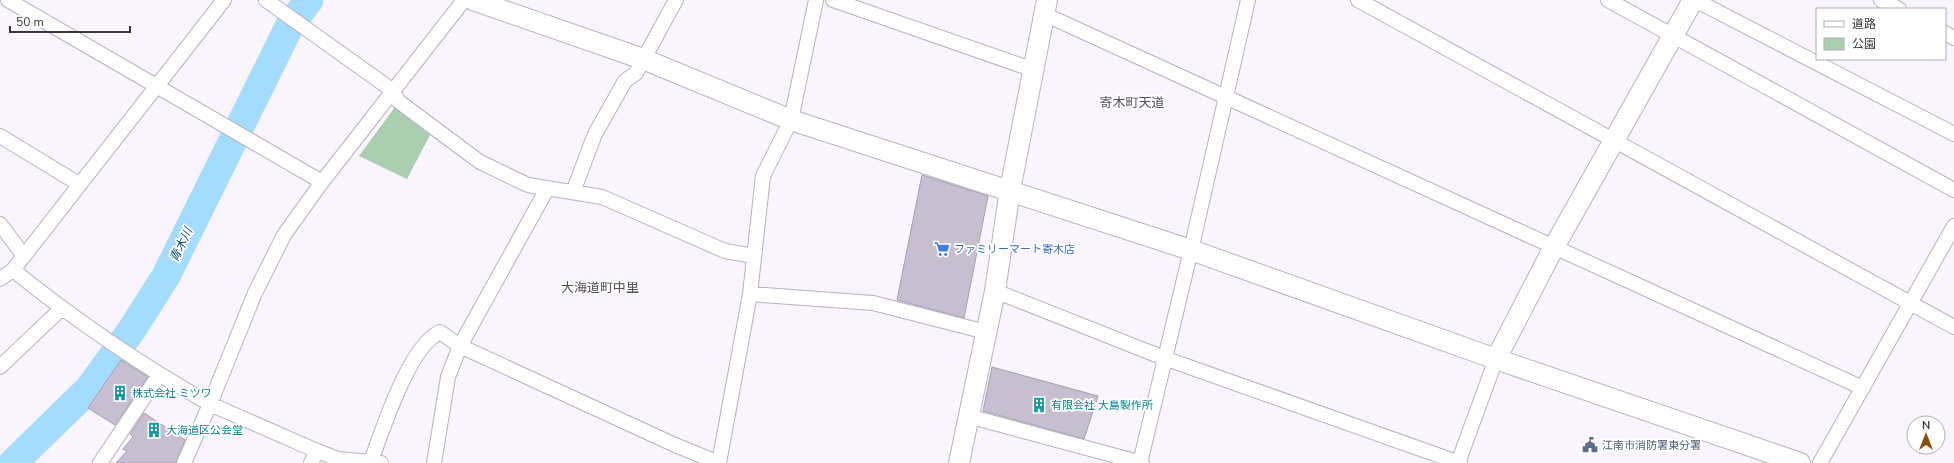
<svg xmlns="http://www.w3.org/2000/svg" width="1954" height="463" font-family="'Nunito Sans','Noto Sans JP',sans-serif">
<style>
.green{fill:#aacfb0}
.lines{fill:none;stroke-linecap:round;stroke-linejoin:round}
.river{stroke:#a3dcfe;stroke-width:29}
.building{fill:#c7bfcf;stroke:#a69eae}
.street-casing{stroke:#b8b0c0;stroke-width:16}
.secondary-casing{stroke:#b8b0c0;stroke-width:22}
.street{stroke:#fff;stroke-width:14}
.secondary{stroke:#fff;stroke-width:20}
.labels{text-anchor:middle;stroke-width:3.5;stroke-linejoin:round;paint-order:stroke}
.shop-label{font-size:11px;fill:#366cbe;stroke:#fff;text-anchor:start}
.culture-label{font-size:11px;fill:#0d838f;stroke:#fff;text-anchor:start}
.service-label{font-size:11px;fill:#4e5e75;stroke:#fff;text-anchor:start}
.water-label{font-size:12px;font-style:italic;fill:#065070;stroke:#fff}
.quarter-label{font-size:13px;fill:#554e5c;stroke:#fff}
</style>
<rect width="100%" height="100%" fill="#f9f4fe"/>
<path class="green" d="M 395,107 L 430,135 L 407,179 L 359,156 Z"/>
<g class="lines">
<path class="river" d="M 13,463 L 89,389 L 131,331 L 166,276 L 290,25 L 309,0"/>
</g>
<path class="building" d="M 922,175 L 988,196 L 964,318 L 897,300 Z
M 121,360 L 148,377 L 115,425 L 88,408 Z
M 992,367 L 1098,396 L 1084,439 L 983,411 Z
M 144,413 L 185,440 L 176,463 L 116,463 L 127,451 L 123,449 L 133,437 L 130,434 Z"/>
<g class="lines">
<defs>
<path id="street" d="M 8,0 L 322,182
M 266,0 L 378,80 L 393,91 L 398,101 L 480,162 L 528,185 L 602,197 L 725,251 L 754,256
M 833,0 L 1034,70
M 1358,0 L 1954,327
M 1608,0 L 1954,190
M 1695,0 L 1954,134
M 1881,0 L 1899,9
M 1044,14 L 1863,388
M 1945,33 L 1954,38
M 0,136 L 79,184
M 573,192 L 595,134 L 625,81 L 636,73 L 676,0
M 0,224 L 24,256
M 13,270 C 75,320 141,365 210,404 L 255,293 L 284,235 L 322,182 L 464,0
M 0,279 L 13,270 L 224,0
M 995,291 L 1164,358 L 1460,463
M 750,294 L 873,303 L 986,332
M 0,367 L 61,309
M 968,416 L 1142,463
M 371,461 C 383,429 409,346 440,332 L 460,346 L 675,445 L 719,463
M 100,463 L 159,375
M 184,463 L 210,404 L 317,451 L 338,459 L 381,463
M 311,463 L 317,451
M 434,463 L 448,377 L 460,346 L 547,189
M 719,463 L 750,294 L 763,176 L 791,120 L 816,0
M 1140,463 L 1191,250 L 1248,0
M 1458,463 L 1496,359
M 1820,463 L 1954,226"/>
<path id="secondary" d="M 473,0 L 643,59 L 791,120 L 1191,250 L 1496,359 L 1800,463
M 1496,359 L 1554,247 L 1693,0
M 959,463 L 995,291 L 1010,190 L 1047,0"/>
</defs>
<use href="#street" class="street-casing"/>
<use href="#secondary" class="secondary-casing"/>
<use href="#street" class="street"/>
<use href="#secondary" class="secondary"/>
</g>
<defs>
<symbol id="supermarket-bare" viewBox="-9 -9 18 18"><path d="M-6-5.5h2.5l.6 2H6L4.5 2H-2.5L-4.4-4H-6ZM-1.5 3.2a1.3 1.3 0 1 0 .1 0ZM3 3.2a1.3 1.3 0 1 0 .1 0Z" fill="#3f7fe0" stroke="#fff" stroke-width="2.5" paint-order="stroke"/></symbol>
<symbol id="building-bare" viewBox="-9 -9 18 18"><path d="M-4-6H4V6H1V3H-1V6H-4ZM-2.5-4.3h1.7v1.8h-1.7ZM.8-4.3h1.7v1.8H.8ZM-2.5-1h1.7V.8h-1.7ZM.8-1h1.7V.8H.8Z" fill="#0f9aa8" stroke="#fff" stroke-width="2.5" paint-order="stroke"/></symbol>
<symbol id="civic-bare" viewBox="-9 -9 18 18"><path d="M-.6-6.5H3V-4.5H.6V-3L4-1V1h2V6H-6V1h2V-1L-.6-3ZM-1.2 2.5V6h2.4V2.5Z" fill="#5c6f8a" stroke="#fff" stroke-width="2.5" paint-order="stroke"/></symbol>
</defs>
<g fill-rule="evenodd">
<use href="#supermarket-bare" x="931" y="238" width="22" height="22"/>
<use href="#building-bare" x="109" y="382" width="22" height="22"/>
<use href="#building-bare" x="1028" y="394" width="22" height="22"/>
<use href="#building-bare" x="143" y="419" width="22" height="22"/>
<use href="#civic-bare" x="1579" y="434" width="22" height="22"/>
</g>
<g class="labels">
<g class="shop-label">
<text x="954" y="253">ファミリーマート寄木店</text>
</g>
<g class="culture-label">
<text x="132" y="397">株式会社 ミツワ</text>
<text x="1051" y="409">有限会社 大島製作所</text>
<text x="166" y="434">大海道区公会堂</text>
</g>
<g class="service-label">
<text x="1602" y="449">江南市消防署東分署</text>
</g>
<g class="water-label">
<text transform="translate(181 245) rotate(-64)" y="4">青木川</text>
</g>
<g class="quarter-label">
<text x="1132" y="107">寄木町天道</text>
<text x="600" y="292">大海道町中里</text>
</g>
</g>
<rect x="1816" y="8" width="130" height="52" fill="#ffffff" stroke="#afaeb0"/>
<rect x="1824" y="21" width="20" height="6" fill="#ffffff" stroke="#afaeb0"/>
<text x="1852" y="28" font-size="12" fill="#37343a">道路</text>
<rect x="1824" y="38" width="20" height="12" fill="#aacfb0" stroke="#afaeb0"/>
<text x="1852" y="48" font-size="12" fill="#37343a">公園</text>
<g transform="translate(1926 435)"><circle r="19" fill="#ffffff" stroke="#afaeb0"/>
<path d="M0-3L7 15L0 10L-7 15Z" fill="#894e0a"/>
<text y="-6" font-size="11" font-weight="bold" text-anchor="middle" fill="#37343a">N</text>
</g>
<path d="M10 26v6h120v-6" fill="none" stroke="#37343a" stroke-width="2"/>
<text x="16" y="26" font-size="12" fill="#37343a" stroke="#ffffff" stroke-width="3" paint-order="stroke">50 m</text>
</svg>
